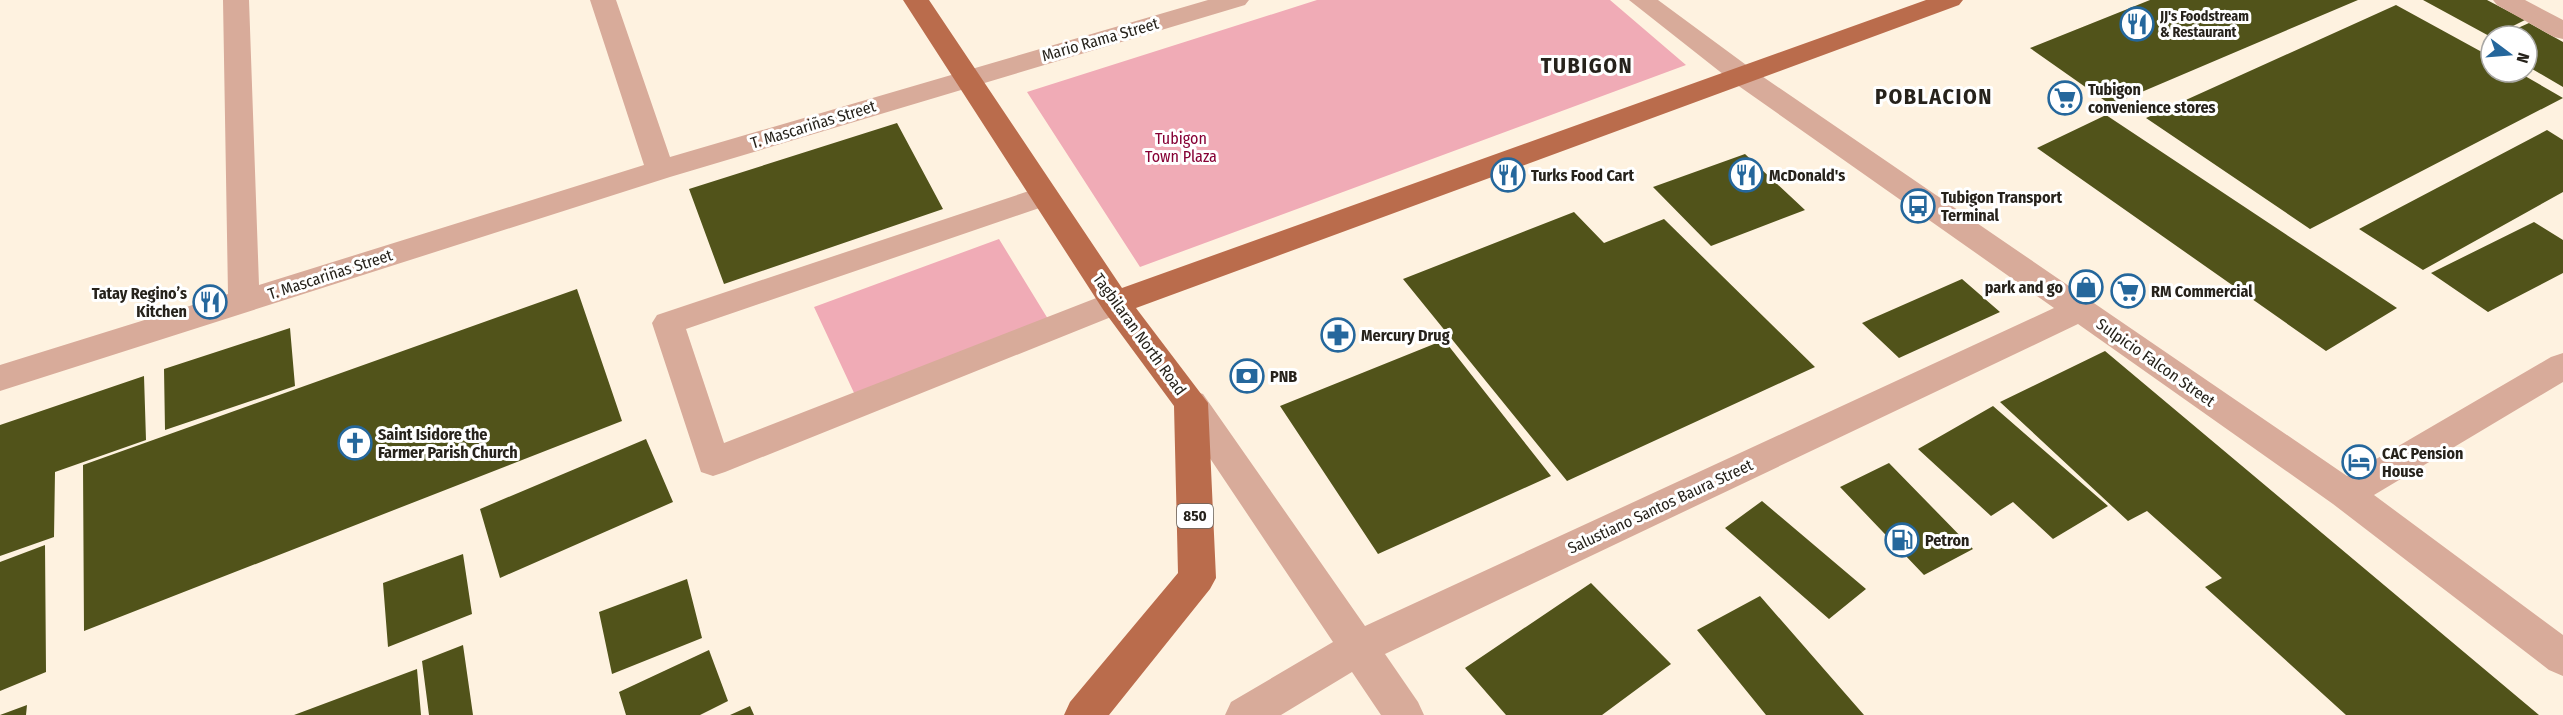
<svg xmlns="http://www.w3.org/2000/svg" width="2563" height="715" font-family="'Fira Sans Condensed',sans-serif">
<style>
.green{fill:#f0abb6}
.building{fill:#51531a}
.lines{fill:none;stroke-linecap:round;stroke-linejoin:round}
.minor{fill:#d8ab9a;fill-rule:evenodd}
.major{fill:#ba6c4c;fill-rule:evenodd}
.labels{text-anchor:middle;stroke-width:6;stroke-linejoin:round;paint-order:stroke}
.far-poi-label{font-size:14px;font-weight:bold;fill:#26221b;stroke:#fff;text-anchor:start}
.shield{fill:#fff;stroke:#67645f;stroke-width:1.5}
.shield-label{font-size:15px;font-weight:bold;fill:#26221b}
.street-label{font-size:16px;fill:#26221b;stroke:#fff}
.poi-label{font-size:16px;font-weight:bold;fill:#26221b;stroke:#fff;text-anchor:start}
.park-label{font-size:16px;fill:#860135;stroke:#fff}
.district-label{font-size:22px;font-weight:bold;letter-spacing:1.5px;fill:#26221b;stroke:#fff}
</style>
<rect width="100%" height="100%" fill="#fef2e0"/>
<path class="green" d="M 1317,0 L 1610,0 L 1686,65 L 1140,267 L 1027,92 Z
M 999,239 L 1048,319 L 855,395 L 814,307 Z"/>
<path class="building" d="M 2150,0 L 2358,0 L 2111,105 L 2030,48 Z
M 2423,0 L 2487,0 L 2525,20 L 2491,37 Z
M 2396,5 L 2491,57 L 2491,72 L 2518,72 L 2563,98 L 2310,229 L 2146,118 Z
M 2529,23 L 2563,42 L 2563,87 L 2527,66 L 2527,36 L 2500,36 Z
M 2106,115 L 2397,308 L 2326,351 L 2037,148 Z
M 897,123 L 943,209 L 724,284 L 689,189 Z
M 2547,130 L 2563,140 L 2563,192 L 2423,270 L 2359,229 Z
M 1745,154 L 1805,210 L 1711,246 L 1653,187 Z
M 1574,212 L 1604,243 L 1664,219 L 1815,367 L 1567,481 L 1403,279 Z
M 2534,222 L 2563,240 L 2563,273 L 2488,312 L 2431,273 Z
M 1962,279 L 2000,312 L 1899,358 L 1862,323 Z
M 577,289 L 622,421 L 84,631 L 83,465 Z
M 290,328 L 295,386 L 165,430 L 164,369 Z
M 1444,340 L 1551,476 L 1378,554 L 1280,406 Z
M 2105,351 L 2539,715 L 2346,715 L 2205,587 L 2222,578 L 2147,511 L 2128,521 L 2000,402 Z
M 144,376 L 146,440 L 55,472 L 54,537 L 0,556 L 0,425 Z
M 1993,406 L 2108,506 L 2053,539 L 2013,502 L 1991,516 L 1918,449 Z
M 646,439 L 673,502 L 500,578 L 480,509 Z
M 1889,463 L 1973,549 L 1924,575 L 1840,487 Z
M 1762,501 L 1866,589 L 1829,619 L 1725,528 Z
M 45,545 L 46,672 L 0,691 L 0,562 Z
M 463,554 L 472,614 L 388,647 L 383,583 Z
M 687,579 L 702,638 L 612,674 L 599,612 Z
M 1591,583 L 1671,664 L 1602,715 L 1506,715 L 1465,668 Z
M 1760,596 L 1864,715 L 1766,715 L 1697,630 Z
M 463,645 L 473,715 L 429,715 L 422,661 Z
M 709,650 L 728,701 L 700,715 L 626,715 L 619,692 Z
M 417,669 L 421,715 L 294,715 Z
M 27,705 L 26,715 L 0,715 Z
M 750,706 L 754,715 L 730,715 Z"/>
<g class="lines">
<path class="minor" d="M 223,0 L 249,0 L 259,285 L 644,165 L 590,0 L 616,0 L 670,157 L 1208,0 L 1249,0 L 1245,5 L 670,177 L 0,391 L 0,365 L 228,294 Z
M 1629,0 L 1658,0 L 1753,70 L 2347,476 L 2551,357 L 2563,353 L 2563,382 L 2374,495 L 2563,635 L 2563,676 L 2549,670 L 2333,504 L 2078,324 L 1385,654 L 1418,702 L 1424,715 L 1381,715 L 1352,672 L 1281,715 L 1225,715 L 1231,702 L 1333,642 L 1179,412 L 1174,403 L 1179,394 L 1191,390 L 1203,394 L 1365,626 L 2054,308 L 1733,82 Z
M 2493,0 L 2525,0 L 2563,20 L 2563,39 L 2554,37 L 2497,5 Z
M 1044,186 L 1054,189 L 1059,196 L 1054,203 L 686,329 L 724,443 L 1104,295 L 1115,291 L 1126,295 L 1131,303 L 1126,311 L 725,472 L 713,476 L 701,472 L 652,323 L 657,315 Z"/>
<path class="major" d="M 903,0 L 929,0 L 1122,288 L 1926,0 L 1963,0 L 1959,5 L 1136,308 L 1208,403 L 1216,578 L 1210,589 L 1109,715 L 1064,715 L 1070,702 L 1178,573 L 1174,406 L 1104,311 Z"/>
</g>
<defs>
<symbol id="restaurant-ring" viewBox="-11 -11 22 22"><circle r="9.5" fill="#fff" stroke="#25679c" stroke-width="1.5"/><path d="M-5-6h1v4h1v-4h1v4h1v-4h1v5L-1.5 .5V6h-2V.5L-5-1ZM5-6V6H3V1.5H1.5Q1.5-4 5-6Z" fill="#25679c"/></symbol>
<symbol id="supermarket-ring" viewBox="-11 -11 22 22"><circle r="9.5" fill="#fff" stroke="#25679c" stroke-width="1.5"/><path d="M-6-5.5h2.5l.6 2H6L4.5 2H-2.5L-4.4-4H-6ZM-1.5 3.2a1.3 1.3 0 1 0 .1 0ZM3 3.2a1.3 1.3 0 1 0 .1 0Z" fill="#25679c"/></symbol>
<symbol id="bus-ring" viewBox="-11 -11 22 22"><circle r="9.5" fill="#fff" stroke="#25679c" stroke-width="1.5"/><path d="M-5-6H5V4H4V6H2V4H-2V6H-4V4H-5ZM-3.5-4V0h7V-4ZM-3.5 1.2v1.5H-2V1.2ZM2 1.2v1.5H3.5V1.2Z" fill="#25679c"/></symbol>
<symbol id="shop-ring" viewBox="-11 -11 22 22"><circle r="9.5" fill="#fff" stroke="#25679c" stroke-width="1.5"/><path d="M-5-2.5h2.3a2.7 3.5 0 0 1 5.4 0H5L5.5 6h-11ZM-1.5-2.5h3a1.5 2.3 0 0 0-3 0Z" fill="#25679c"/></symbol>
<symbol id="pharmacy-ring" viewBox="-11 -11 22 22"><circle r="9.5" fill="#fff" stroke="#25679c" stroke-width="1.5"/><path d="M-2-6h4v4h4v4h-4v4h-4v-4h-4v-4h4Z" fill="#25679c"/></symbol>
<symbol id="bank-ring" viewBox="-11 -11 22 22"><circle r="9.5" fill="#fff" stroke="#25679c" stroke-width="1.5"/><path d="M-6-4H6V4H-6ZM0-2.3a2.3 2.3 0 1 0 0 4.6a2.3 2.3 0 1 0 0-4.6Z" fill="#25679c"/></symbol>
<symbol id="church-ring" viewBox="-11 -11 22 22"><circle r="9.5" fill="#fff" stroke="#25679c" stroke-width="1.5"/><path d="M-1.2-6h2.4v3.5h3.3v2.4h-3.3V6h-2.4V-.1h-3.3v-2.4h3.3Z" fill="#25679c"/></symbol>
<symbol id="hotel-ring" viewBox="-11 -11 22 22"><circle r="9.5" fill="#fff" stroke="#25679c" stroke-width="1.5"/><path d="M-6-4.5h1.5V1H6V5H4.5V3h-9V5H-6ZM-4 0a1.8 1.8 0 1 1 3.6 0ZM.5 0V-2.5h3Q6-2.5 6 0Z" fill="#25679c"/></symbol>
<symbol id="fuel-ring" viewBox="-11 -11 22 22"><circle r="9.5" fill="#fff" stroke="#25679c" stroke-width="1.5"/><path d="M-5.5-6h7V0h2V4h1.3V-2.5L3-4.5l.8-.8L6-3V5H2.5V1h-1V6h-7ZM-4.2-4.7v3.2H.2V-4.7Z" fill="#25679c"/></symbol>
</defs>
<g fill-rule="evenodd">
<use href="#restaurant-ring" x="2118" y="5" width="38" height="38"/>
<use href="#supermarket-ring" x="2046" y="79" width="38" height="38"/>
<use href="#restaurant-ring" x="1489" y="156" width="38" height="38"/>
<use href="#restaurant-ring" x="1727" y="156" width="38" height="38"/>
<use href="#bus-ring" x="1899" y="187" width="38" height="38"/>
<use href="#shop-ring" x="2067" y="268" width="38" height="38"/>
<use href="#supermarket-ring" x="2109" y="272" width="38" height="38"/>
<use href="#restaurant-ring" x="191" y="283" width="38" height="38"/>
<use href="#pharmacy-ring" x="1319" y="316" width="38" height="38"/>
<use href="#bank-ring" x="1228" y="357" width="38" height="38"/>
<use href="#church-ring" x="336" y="424" width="38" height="38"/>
<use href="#hotel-ring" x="2340" y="443" width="38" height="38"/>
<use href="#fuel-ring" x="1883" y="521" width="38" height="38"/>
</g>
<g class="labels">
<g class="far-poi-label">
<text x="2160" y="21">JJ's Foodstream<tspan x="2160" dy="16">&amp; Restaurant</tspan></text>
</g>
<rect class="shield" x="1177" y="504" width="36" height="24" rx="4.5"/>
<g class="shield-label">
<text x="1195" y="521">850</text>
</g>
<g class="street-label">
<text transform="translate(1100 39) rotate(-16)" y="6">Mario Rama Street</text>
<text transform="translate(813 124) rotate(-17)" y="6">T. Mascariñas Street</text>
<text transform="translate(330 274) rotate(-18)" y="6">T. Mascariñas Street</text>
<text transform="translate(1140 334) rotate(54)" y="6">Tagbilaran North Road</text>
<text transform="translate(2156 362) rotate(35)" y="6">Sulpicio Falcon Street</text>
<text transform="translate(1660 506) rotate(-25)" y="6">Salustiano Santos Baura Street</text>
</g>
<g class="poi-label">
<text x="2088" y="95">Tubigon<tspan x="2088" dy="18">convenience stores</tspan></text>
<text x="1531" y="181">Turks Food Cart</text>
<text x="1769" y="181">McDonald's</text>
<text x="1941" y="203">Tubigon Transport<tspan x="1941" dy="18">Terminal</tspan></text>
<text x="2063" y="293" text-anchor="end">park and go</text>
<text x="2151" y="297">RM Commercial</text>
<text x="187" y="299" text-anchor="end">Tatay Regino’s<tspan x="187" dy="18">Kitchen</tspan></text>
<text x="1361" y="341">Mercury Drug</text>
<text x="1270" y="382">PNB</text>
<text x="378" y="440">Saint Isidore the<tspan x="378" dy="18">Farmer Parish Church</tspan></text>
<text x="2382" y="459">CAC Pension<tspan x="2382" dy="18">House</tspan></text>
<text x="1925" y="546">Petron</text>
</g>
<g class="park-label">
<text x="1181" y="144">Tubigon<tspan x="1181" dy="18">Town Plaza</tspan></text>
</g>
<g class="district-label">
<text x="1587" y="73">TUBIGON</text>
<text x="1934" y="104">POBLACION</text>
</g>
</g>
<g transform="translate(2509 54) rotate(106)"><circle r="28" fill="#ffffff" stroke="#a8a7a4" stroke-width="1.5"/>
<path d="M0-4.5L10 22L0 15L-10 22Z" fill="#25679c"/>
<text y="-9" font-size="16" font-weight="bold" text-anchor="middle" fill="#26221b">N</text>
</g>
</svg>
